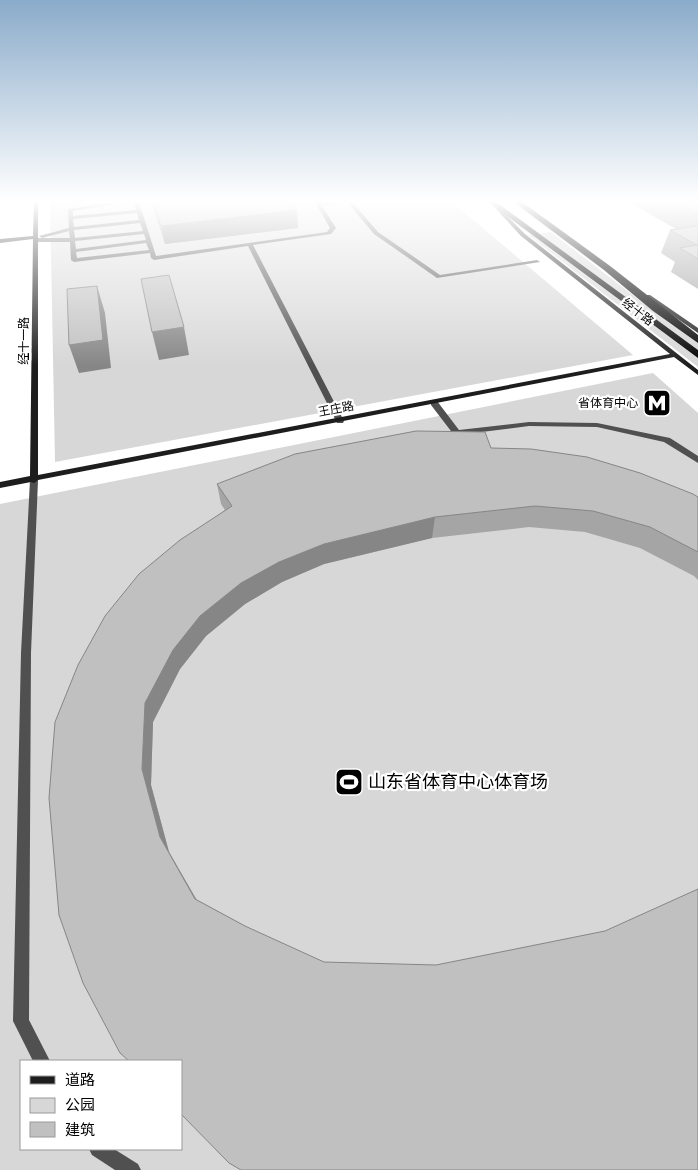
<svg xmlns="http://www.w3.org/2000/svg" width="698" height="1170" font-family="'Space Grotesk','Noto Sans SC',sans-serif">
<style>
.green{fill:#d7d7d7;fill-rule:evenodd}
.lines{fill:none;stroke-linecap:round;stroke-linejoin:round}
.highway-casing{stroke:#dbdbdb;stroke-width:1}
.lane{fill:#505050;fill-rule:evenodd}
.secondary{fill:#1d1d1d;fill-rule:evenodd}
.highway{fill:#000;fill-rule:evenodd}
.wall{fill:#a5a5a5}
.shaded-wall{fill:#868686}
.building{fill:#c0c0c0;stroke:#868686}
.labels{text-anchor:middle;stroke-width:4.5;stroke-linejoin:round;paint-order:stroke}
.far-street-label{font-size:12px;fill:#000;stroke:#fff}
.far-poi-label{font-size:12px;fill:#000;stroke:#fff;text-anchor:end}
.near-poi-label{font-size:18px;fill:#000;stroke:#fff;text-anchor:start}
</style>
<rect width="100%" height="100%" fill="#fff"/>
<path class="green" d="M 50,202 L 452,202 L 633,355 L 55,462 Z
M 551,232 L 673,326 L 682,324 L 698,336 L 698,367 L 528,235 Z
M 653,373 L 698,413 L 698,1170 L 0,1170 L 0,504 ZM 21,1061 L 181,1061 L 181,1149 L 21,1149 Z"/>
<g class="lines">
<defs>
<path id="highway" d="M 488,202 L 496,202 L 698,350 L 698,358 Z
M 514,202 L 522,202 L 610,266 L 698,335 L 698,343 L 653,311 L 604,270 Z"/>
</defs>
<use href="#highway" class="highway-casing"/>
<path class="lane" d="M 115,202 L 130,202 L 73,211 L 73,216 L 136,210 L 134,202 L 139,202 L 156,256 L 327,232 L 330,228 L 315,202 L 345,202 L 322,206 L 336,228 L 331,234 L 253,245 L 344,421 L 343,423 L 337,423 L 336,421 L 248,246 L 154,260 L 151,258 L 150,253 L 74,262 L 71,260 L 70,242 L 36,242 L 33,240 L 36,238 L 70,238 L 69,231 L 42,238 L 39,236 L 69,228 L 68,209 ZM 137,213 L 139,220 L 74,227 L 73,219 ZM 140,223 L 143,231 L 75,238 L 74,230 ZM 144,234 L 146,240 L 76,249 L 75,241 ZM 146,243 L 149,250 L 77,258 L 76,252 Z
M 347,202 L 352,202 L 378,232 L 440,275 L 537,260 L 540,262 L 437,278 L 374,234 Z
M 431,401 L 437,401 L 459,430 L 529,422 L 597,423 L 670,438 L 698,456 L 698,463 L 664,442 L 597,427 L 529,426 L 457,435 L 454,435 L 431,405 Z
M 34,477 L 38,480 L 31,653 L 29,1020 L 50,1061 L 33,1061 L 13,1021 L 21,653 L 30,480 Z
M 89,1149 L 114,1149 L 138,1164 L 141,1170 L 115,1170 L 92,1155 Z"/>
<path class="secondary" d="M 34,202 L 38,202 L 38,475 L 670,354 L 521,236 L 496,209 L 498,207 L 525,234 L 698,370 L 698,375 L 674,357 L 38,480 L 34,483 L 31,482 L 0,488 L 0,482 L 30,476 L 33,239 L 0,243 L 0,239 L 33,236 Z
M 646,295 L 650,295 L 698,328 L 698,333 L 646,297 Z"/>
<use href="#highway" class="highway"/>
</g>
<path class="wall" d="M 151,202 L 292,202 L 297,210 L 298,228 L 165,244 Z
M 629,202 L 698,202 L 698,289 L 671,272 L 675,262 L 661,253 L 670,230 L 676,229 Z
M 491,448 L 698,497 L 698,580 L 694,576 L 640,548 L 585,532 L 529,527 L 432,538 L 324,564 L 282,582 L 245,604 L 206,636 L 180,669 L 153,722 L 151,785 L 169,852 L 197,900 L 698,1170 L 129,1061 L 139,574 L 225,510 L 221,504 L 217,484 Z"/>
<path class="shaded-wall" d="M 297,210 L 298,228 L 165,244 L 161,226 Z
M 97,286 L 105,313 L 111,368 L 79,373 L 69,345 Z
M 184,327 L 189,355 L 159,360 L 152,332 Z
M 435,517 L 432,538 L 324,564 L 282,582 L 245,604 L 206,636 L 180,669 L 153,722 L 151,785 L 169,852 L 203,912 L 195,899 L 160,837 L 142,769 L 145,703 L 173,650 L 200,616 L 241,583 L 279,562 L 324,544 Z"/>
<path class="building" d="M 153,202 L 292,202 L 297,210 L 161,226 Z
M 676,202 L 698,202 L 698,214 Z
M 698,226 L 698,259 L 680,248 L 697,245 L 670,230 Z
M 169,275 L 184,327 L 152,332 L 141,279 Z
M 97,286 L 103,340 L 69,345 L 67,289 Z
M 416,431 L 485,432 L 491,448 L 531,449 L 587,457 L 640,473 L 693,494 L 698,497 L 698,552 L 650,527 L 593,511 L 535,506 L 435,517 L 324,544 L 279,562 L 241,583 L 200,616 L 173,650 L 145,703 L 142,769 L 160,837 L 195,899 L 245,926 L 324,962 L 436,965 L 605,931 L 698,889 L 698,1170 L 241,1170 L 229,1163 L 181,1114 L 181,1061 L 129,1061 L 120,1053 L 83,983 L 59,915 L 49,798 L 55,722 L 78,665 L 105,616 L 139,574 L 180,540 L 232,506 L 217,484 L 295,454 Z"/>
<linearGradient id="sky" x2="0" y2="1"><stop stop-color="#8aabca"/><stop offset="0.55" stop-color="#fff"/><stop offset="1" stop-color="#fff" stop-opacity="0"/></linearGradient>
<rect width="698" height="366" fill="url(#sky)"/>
<defs>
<symbol id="metro-square" viewBox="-11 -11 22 22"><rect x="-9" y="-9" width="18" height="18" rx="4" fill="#000" stroke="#fff"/><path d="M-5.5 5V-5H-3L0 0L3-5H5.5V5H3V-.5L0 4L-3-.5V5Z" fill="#fff"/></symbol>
<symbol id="stadium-square" viewBox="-11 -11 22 22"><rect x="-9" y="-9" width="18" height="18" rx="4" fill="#000" stroke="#fff"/><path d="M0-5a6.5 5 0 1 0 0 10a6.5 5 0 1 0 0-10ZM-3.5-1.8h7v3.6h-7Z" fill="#fff"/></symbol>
</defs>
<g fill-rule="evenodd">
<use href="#metro-square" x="641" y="387" width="32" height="32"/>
<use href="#stadium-square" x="333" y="766" width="32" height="32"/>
</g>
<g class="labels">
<g class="far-street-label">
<text transform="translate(638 312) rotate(38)" y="4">经十路</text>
<text transform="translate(24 341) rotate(-90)" y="4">经十一路</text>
<text transform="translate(336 409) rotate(-11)" y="4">王庄路</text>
</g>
<g class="far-poi-label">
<text x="638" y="407">省体育中心</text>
</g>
<g class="near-poi-label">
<text x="368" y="788">山东省体育中心体育场</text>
</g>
</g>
<rect x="20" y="1060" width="162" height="90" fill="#ffffff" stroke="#999999"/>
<rect x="30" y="1076" width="25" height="8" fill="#1d1d1d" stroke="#999999"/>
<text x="65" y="1085" font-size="15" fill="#000000">道路</text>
<rect x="30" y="1098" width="25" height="15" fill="#d7d7d7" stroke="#999999"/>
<text x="65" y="1110" font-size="15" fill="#000000">公园</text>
<rect x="30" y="1122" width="25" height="15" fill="#c0c0c0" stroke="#999999"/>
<text x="65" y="1135" font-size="15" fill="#000000">建筑</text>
</svg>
